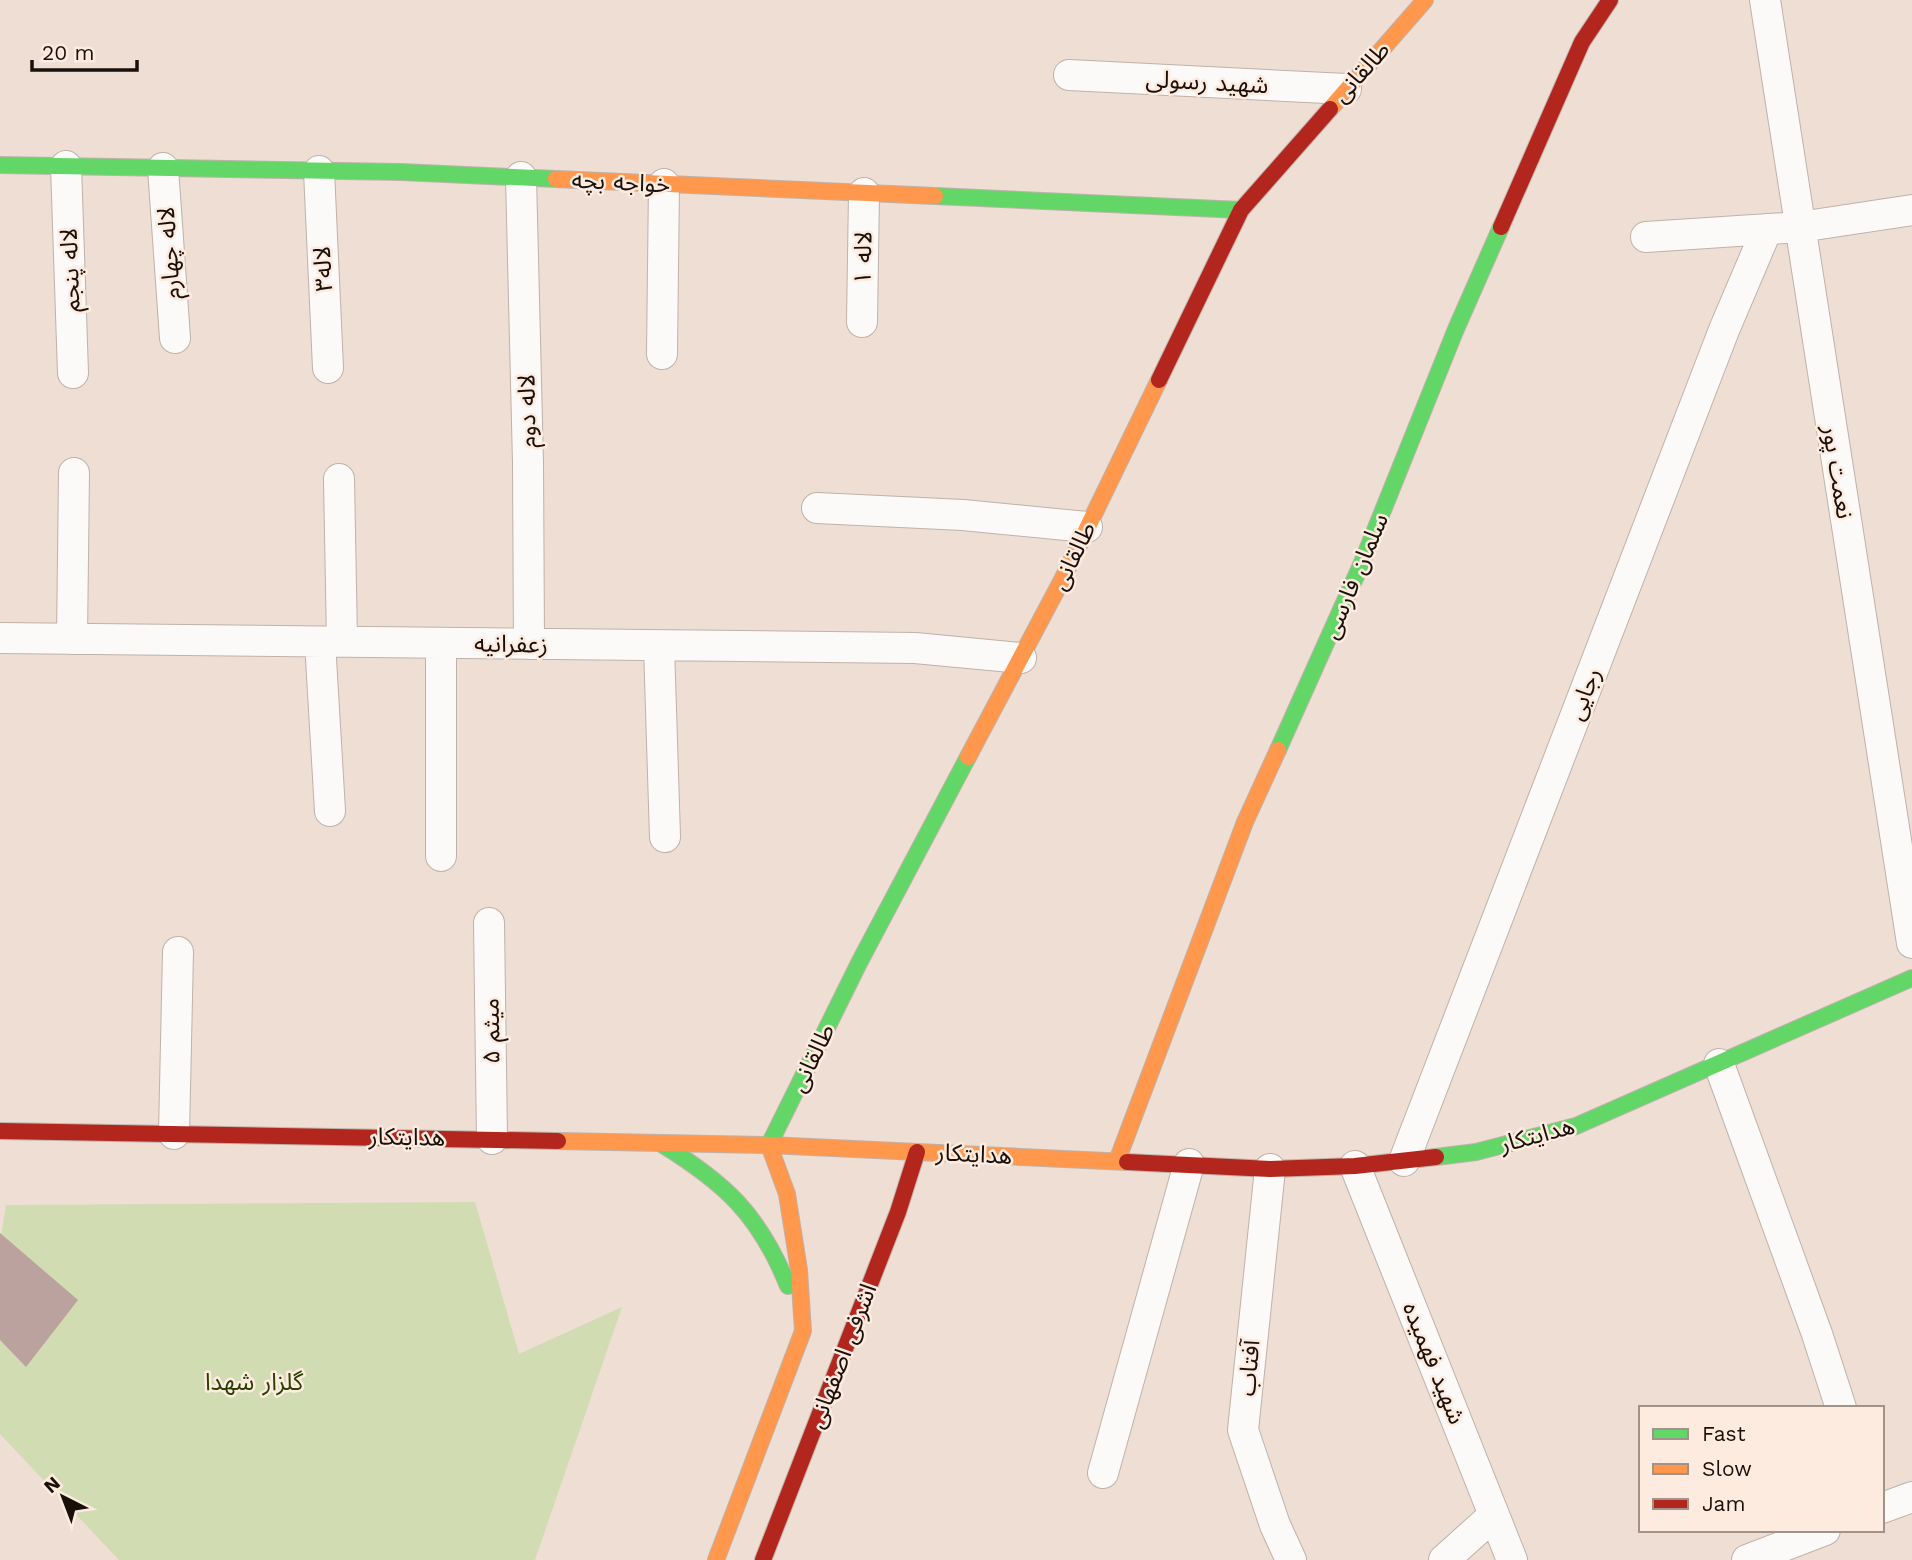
<svg xmlns="http://www.w3.org/2000/svg" width="1912" height="1560" font-family="'Work Sans','Noto Sans Arabic',sans-serif">
<style>
.green{fill:#d1dcb2}
.building{fill:#bba29e}
.lines{fill:none;stroke-linecap:round;stroke-linejoin:round}
.street-casing{stroke:#bfb2aa;stroke-width:32}
.fast-casing{stroke:#bfb2aa;stroke-width:18}
.slow-casing{stroke:#bfb2aa;stroke-width:18}
.jam-casing{stroke:#bfb2aa;stroke-width:18}
.street{stroke:#fcfaf9;stroke-width:30}
.fast{stroke:#63d668;stroke-width:16}
.slow{stroke:#ff974d;stroke-width:16}
.jam{stroke:#b3261e;stroke-width:16}
.labels{text-anchor:middle;stroke-width:5;stroke-linejoin:round;paint-order:stroke}
.street-label{font-size:24px;fill:#1a100a;stroke:#fdebe0}
.park-label{font-size:24px;fill:#294100;stroke:#fdebe0}
</style>
<rect width="100%" height="100%" fill="#eeded4"/>
<path class="green" d="M 475,1202 L 519,1354 L 622,1307 L 535,1560 L 119,1560 L 0,1434 L 0,1242 L 6,1205 Z"/>
<path class="building" d="M 0,1233 L 78,1300 L 26,1367 L 0,1340 Z"/>
<g class="lines">
<defs>
<path id="street" d="M 1765,0 L 1912,943
M 1069,75 L 1346,89
M 66,166 L 73,373
M 163,168 L 175,338
M 319,171 L 328,368
M 521,177 L 528,463 L 529,644
M 1646,237 L 1800,227 L 1912,210
M 862,322 L 864,193
M 662,354 L 664,184
M 339,479 L 342,641
M 817,508 L 963,515 L 1087,527
M 0,638 L 915,648 L 1021,658
M 72,639 L 74,473
M 320,642 L 330,811
M 441,643 L 441,856
M 659,646 L 665,837
M 489,923 L 492,1139
M 1719,1064 L 1817,1334 L 1841,1408
M 174,1134 L 178,952
M 1404,1161 L 1724,330 L 1767,229
M 1355,1166 L 1512,1560
M 1270,1169 L 1243,1430 L 1275,1525 L 1291,1560
M 1103,1473 L 1189,1164
M 1882,1508 L 1912,1497
M 1444,1560 L 1494,1515
M 1747,1560 L 1825,1530"/>
<path id="fast" d="M 0,165 L 401,172 L 556,179
M 935,196 L 1241,210
M 1278,750 L 1361,565 L 1456,329 L 1501,227
M 660,1143 C 725,1183 759,1214 788,1286
M 769,1145 L 859,963 L 968,757
M 1436,1157 L 1476,1152 L 1576,1126 L 1912,978"/>
<path id="slow" d="M 1330,109 L 1425,0
M 556,179 L 935,196
M 968,757 L 1063,578 L 1159,380
M 558,1141 L 769,1145 L 1127,1162
M 1117,1161 L 1245,822 L 1278,750
M 716,1560 L 803,1331 L 799,1270 L 787,1194 L 769,1145"/>
<path id="jam" d="M 1501,227 L 1582,42 L 1610,0
M 1159,380 L 1241,210 L 1330,109
M 0,1131 L 558,1141
M 1127,1162 L 1270,1169 L 1355,1166 L 1436,1157
M 763,1560 L 898,1212 L 917,1152"/>
</defs>
<use href="#street" class="street-casing"/>
<use href="#fast" class="fast-casing"/>
<use href="#slow" class="slow-casing"/>
<use href="#jam" class="jam-casing"/>
<use href="#street" class="street"/>
<use href="#fast" class="fast"/>
<use href="#slow" class="slow"/>
<use href="#jam" class="jam"/>
</g>
<g class="labels">
<g class="street-label">
<text transform="translate(1361 72) rotate(-48)" y="8">طالقانی</text>
<text transform="translate(1207 82) rotate(3)" y="8">شهید رسولی</text>
<text transform="translate(621 182) rotate(3)" y="8">خواجه بچه</text>
<text transform="translate(169 253) rotate(-94)" y="8">لاله چهارم</text>
<text transform="translate(863 258) rotate(-89)" y="8">لاله ۱</text>
<text transform="translate(323 269) rotate(-93)" y="8">لاله۳</text>
<text transform="translate(70 270) rotate(-92)" y="8">لاله پنجم</text>
<text transform="translate(527 411) rotate(-91)" y="8">لاله دوم</text>
<text transform="translate(1838 472) rotate(81)" y="8">نعمت پور</text>
<text transform="translate(1073 556) rotate(-64)" y="8">طالقانی</text>
<text transform="translate(1355 576) rotate(-67)" y="8">سلمان فارسی</text>
<text transform="translate(511 644) rotate(1)" y="8">زعفرانیه</text>
<text transform="translate(1584 694) rotate(-69)" y="8">رجایی</text>
<text transform="translate(491 1031) rotate(-91)" y="8">میثم ۵</text>
<text transform="translate(812 1058) rotate(-64)" y="8">طالقانی</text>
<text transform="translate(1537 1135) rotate(-15)" y="8">هدایتکار</text>
<text transform="translate(407 1137) rotate(1)" y="8">هدایتکار</text>
<text transform="translate(974 1154) rotate(3)" y="8">هدایتکار</text>
<text transform="translate(842 1356) rotate(-69)" y="8">اشرفی اصفهانی</text>
<text transform="translate(1434 1363) rotate(68)" y="8">شهید فهمیده</text>
<text transform="translate(1249 1368) rotate(-85)" y="8">آفتاب</text>
</g>
<g class="park-label">
<text x="254" y="1390">گلزار شهدا</text>
</g>
</g>
<rect x="1639" y="1406" width="245" height="126" fill="#fdebe0" stroke="#a2938a" stroke-width="2"/>
<rect x="1653" y="1429" width="35" height="10" fill="#63d668" stroke="#a2938a" stroke-width="2"/>
<text x="1702" y="1441" font-size="21" fill="#1a100a">Fast</text>
<rect x="1653" y="1464" width="35" height="10" fill="#ff974d" stroke="#a2938a" stroke-width="2"/>
<text x="1702" y="1476" font-size="21" fill="#1a100a">Slow</text>
<rect x="1653" y="1499" width="35" height="10" fill="#b3261e" stroke="#a2938a" stroke-width="2"/>
<text x="1702" y="1511" font-size="21" fill="#1a100a">Jam</text>
<g transform="translate(63 1497) rotate(318)" stroke="#fdebe0" stroke-width="5" paint-order="stroke">
<path d="M0-5L12 26L0 18L-12 26Z" fill="#1a100a"/>
<text y="-10" font-size="19" font-weight="bold" text-anchor="middle" fill="#1a100a">N</text>
</g>
<path d="M32 60v10h105v-10" fill="none" stroke="#1a100a" stroke-width="3.5"/>
<text x="42" y="60" font-size="21" fill="#1a100a" stroke="#fdebe0" stroke-width="5" paint-order="stroke">20 m</text>
</svg>
